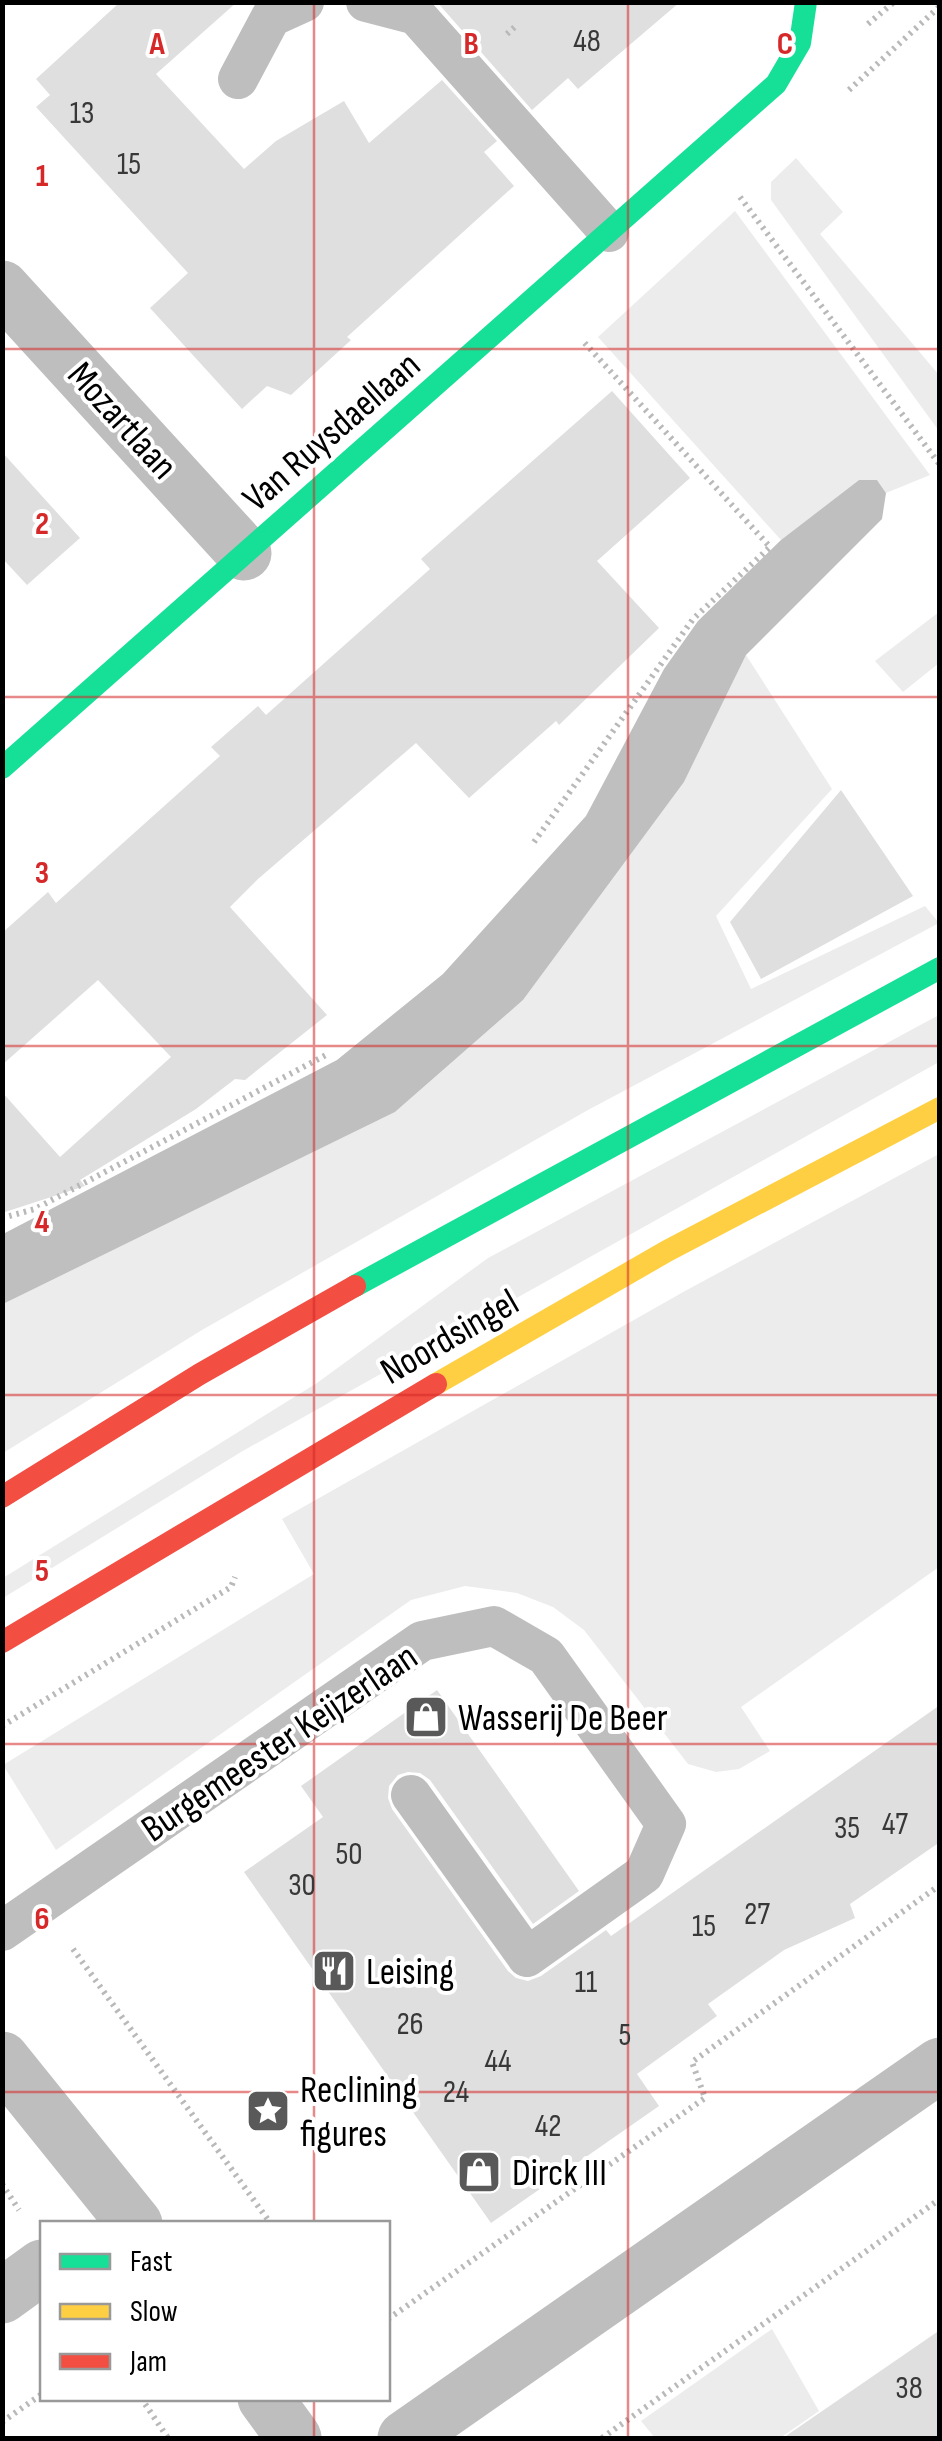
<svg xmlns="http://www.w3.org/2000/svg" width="942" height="2441" font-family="'Sofia Sans Condensed',sans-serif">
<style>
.green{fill:#ececec}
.water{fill:#bfbfbf}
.building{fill:#dfdfdf}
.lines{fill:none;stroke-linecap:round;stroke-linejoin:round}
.path{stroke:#b9b9b9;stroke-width:6;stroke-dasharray:2.5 5;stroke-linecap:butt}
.lane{stroke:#bebebe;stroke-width:40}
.street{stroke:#bebebe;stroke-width:55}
.fast{stroke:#16e098;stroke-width:22}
.slow{stroke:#ffcf43;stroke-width:22}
.jam{stroke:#f24e42;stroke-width:22}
.grid{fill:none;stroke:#d62828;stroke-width:2.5;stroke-opacity:0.55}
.labels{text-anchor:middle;stroke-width:8;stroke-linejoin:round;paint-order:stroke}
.number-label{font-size:32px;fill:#383838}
.street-label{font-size:38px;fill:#000;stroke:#fff}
.poi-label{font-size:38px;fill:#000;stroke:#fff;text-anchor:start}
.grid-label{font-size:32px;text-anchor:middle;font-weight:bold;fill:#d62828;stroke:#fff;stroke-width:8;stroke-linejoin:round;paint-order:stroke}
</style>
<rect width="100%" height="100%" fill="#fff"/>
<path class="green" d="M 796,158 L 843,212 L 820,234 L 939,375 L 939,431 L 771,200 L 771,182 Z
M 735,211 L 930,475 L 886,493 L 877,480 L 859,480 L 781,540 L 598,337 Z
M 939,612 L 939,663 L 903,692 L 875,661 Z
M 746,655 L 832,789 L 716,916 L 751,989 L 925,906 L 939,923 L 588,1110 L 202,1330 L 3,1453 L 3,1304 L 395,1112 L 523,1000 L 684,782 Z
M 939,1015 L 939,1062 L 241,1452 L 3,1598 L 3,1578 L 317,1383 L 488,1258 Z
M 939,1154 L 939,1567 L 741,1707 L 770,1751 L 739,1769 L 716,1772 L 688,1764 L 584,1630 L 553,1607 L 517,1593 L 465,1586 L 411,1600 L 56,1850 L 3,1765 L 314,1574 L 282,1519 L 685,1291 Z
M 772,2329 L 819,2411 L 780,2438 L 655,2438 L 641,2421 Z"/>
<path class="water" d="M 859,480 L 877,480 L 886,493 L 882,519 L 746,655 L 684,782 L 523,1000 L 395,1112 L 3,1304 L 3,1234 L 337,1060 L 443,974 L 586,816 L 664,669 L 698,621 L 781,540 Z"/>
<path class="building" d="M 237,2 L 156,74 L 244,169 L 276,141 L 344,101 L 369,143 L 442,80 L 497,141 L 484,152 L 514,186 L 347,337 L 351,340 L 291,395 L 267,386 L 242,409 L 150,308 L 188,273 L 36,107 L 50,95 L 36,79 L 119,3 Z
M 437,2 L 680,2 L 578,89 L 568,78 L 532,110 Z
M 612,391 L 690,478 L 597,561 L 659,628 L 559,725 L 556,721 L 469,798 L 416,743 L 258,879 L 230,907 L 327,1015 L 245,1080 L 235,1079 L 196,1109 L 80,1180 L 85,1186 L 2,1213 L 2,1092 L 60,1157 L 171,1057 L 98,980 L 2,1065 L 2,933 L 48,892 L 56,903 L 220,756 L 211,747 L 258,706 L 266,715 L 430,569 L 421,559 Z
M 2,452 L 80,538 L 27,585 L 2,558 Z
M 841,790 L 913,896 L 761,979 L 730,922 Z
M 437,1690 L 579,1891 L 533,1924 L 430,1780 L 420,1773 L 408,1772 L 398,1775 L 389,1786 L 388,1798 L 392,1809 L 508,1971 L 516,1978 L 528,1981 L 541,1976 L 606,1930 L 611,1936 L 940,1705 L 940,1842 L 850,1904 L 855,1918 L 784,1950 L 708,2004 L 717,2016 L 637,2074 L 659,2106 L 491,2223 L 244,1872 L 323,1817 L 301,1786 Z
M 940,2330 L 940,2438 L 783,2438 Z"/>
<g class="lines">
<path class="path" d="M 868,24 L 894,2
M 507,34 L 518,24
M 849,90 L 940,6
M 740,197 L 940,465
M 534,842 L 693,619 L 770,547 L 582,340
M 2,1218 L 35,1209 L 326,1055
M 2,1726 L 231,1587 L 235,1577
M 73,1949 L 271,2224
M 2,2184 L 19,2210
M 388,2319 L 705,2098 L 692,2062 L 940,1885
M 141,2398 L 168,2438
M 2,2422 L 42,2394
M 602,2438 L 940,2199"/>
<path class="lane" d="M 366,2 L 416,15 L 609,232
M 238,79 L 271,17 L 304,2
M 2,1931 L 422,1641 L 494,1626 L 546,1656 L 666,1824 L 644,1874 L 527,1957 L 411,1795"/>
<path class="street" d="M 2,288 L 244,553
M 2,2059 L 135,2224
M 2,2296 L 42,2267
M 265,2398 L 294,2438
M 405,2438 L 940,2065"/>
<path class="fast" d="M 2,768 L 776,84 L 800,43 L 806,2
M 355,1286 L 940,968"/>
<path class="slow" d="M 436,1384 L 667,1251 L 940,1108"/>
<path class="jam" d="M 2,1497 L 200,1374 L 355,1286
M 2,1642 L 436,1384"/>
</g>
<path class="grid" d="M 314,2 L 314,2224M 628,2 L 628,2438M 2,349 L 940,349M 2,697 L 940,697M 2,1046 L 940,1046M 2,1395 L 940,1395M 2,1744 L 940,1744M 2,2092 L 940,2092M 314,2398 L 314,2438"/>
<defs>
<symbol id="shop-square" viewBox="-11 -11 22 22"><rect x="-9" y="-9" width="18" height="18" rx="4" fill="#595959" stroke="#fff"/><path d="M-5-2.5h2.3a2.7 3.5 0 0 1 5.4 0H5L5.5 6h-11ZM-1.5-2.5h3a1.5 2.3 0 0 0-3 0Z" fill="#fff"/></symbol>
<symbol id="restaurant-square" viewBox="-11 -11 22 22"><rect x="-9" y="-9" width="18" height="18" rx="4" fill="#595959" stroke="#fff"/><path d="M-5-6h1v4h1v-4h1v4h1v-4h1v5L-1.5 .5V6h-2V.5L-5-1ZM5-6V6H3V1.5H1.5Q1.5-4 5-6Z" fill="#fff"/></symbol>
<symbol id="sight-square" viewBox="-11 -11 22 22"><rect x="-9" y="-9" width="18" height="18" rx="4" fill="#595959" stroke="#fff"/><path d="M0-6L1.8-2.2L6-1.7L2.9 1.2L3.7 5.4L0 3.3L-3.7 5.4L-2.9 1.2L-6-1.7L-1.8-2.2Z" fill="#fff"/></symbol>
</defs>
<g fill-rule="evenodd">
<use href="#shop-square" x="401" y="1692" width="50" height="50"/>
<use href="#restaurant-square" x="309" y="1946" width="50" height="50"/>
<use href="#sight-square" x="243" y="2086" width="50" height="50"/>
<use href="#shop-square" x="454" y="2147" width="50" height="50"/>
</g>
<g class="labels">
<g class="number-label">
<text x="587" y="51">48</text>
<text x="82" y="123">13</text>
<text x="129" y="174">15</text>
<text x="895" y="1834">47</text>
<text x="847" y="1838">35</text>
<text x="349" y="1864">50</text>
<text x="302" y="1895">30</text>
<text x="757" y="1924">27</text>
<text x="704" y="1936">15</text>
<text x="586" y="1992">11</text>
<text x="410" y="2034">26</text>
<text x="625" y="2045">5</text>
<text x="498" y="2071">44</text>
<text x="456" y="2102">24</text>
<text x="548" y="2136">42</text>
<text x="909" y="2398">38</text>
</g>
<g class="street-label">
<text transform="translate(123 420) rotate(48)" y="13">Mozartlaan</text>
<text transform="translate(331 431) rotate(-41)" y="13">Van Ruysdaellaan</text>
<text transform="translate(449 1336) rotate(-30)" y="13">Noordsingel</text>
<text transform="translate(279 1742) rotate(-34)" y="13">Burgemeester Keijzerlaan</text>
</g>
<g class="poi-label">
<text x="458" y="1730">Wasserij De Beer</text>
<text x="366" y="1984">Leising</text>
<text x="300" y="2102">Reclining<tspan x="300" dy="44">figures</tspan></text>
<text x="512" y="2185">Dirck III</text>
</g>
</g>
<g class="grid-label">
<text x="157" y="54">A</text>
<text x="471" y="54">B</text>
<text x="785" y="54">C</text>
<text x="42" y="186">1</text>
<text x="42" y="534">2</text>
<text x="42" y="883">3</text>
<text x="42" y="1232">4</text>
<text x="42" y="1581">5</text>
<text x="42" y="1929">6</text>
</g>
<rect width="942" height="2441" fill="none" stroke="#000000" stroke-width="10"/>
<rect x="40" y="2221" width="350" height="180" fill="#ffffff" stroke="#999999" stroke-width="2.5"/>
<rect x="60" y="2254" width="50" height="15" fill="#16e098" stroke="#999999" stroke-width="2.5"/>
<text x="130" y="2271" font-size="30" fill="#000000">Fast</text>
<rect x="60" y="2304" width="50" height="15" fill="#ffcf43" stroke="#999999" stroke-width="2.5"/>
<text x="130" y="2321" font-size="30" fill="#000000">Slow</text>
<rect x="60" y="2354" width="50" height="15" fill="#f24e42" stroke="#999999" stroke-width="2.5"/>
<text x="130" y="2371" font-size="30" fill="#000000">Jam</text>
</svg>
